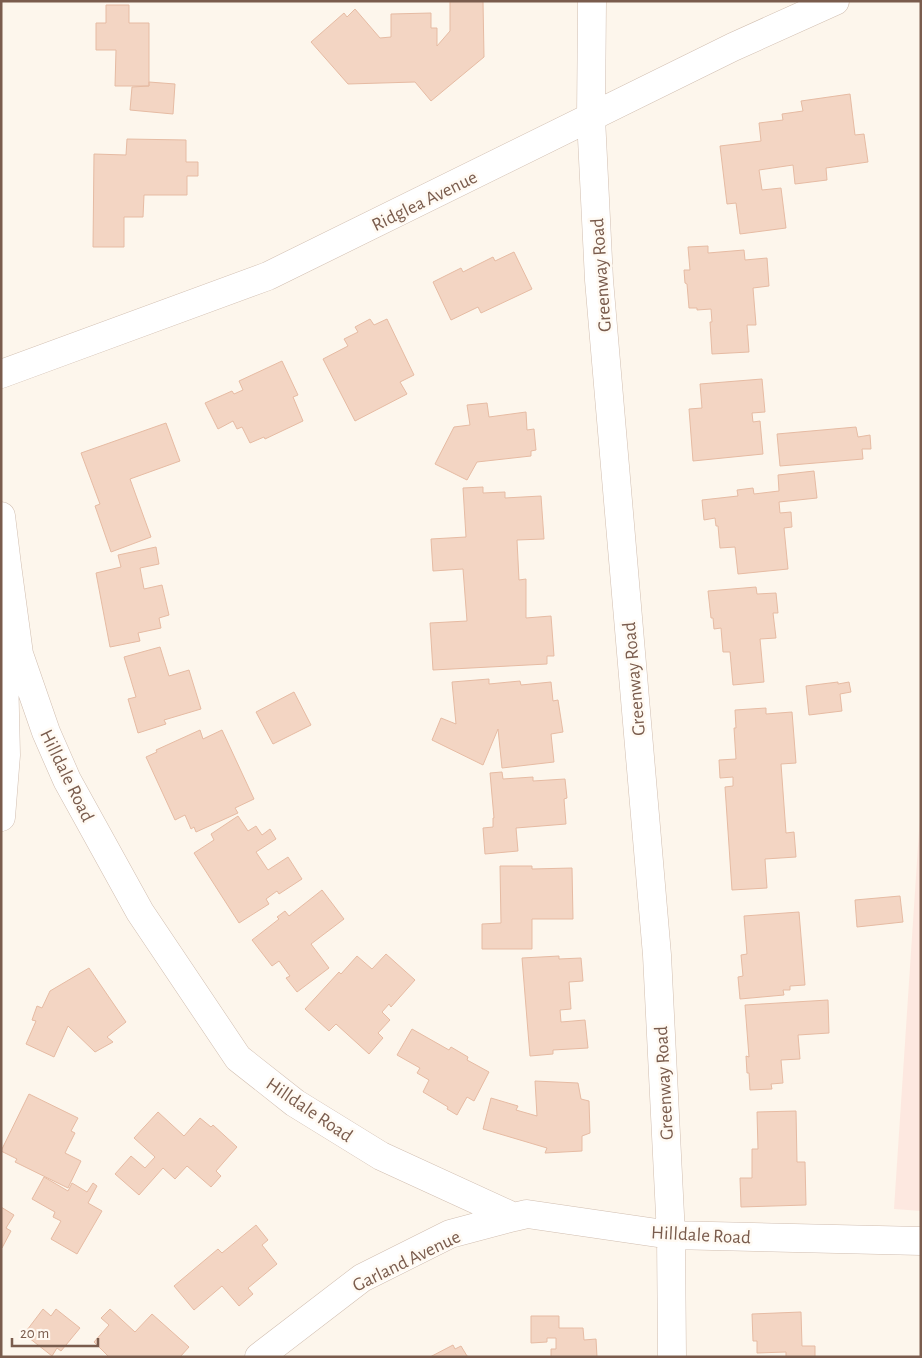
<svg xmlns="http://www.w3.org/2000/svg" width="922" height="1358" font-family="'Alegreya Sans',sans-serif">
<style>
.commercial{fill:#fde8e0}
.building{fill:#f3d5c3;stroke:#e6bba3}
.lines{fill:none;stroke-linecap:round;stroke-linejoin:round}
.minor-casing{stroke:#d1beb0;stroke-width:29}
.minor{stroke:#fff;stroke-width:28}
.labels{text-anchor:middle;stroke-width:5;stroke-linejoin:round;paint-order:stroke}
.street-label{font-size:19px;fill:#7a5c4d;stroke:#fffaf3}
</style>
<rect width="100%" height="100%" fill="#fdf6ec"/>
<path class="commercial" d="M 921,801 L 921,1211 L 894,1209 Z"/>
<path class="building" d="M 450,1 L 483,1 L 484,57 L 431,101 L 415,82 L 348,84 L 311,42 L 344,13 L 347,17 L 355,9 L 380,38 L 391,37 L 391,14 L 431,13 L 431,28 L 437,28 L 437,46 L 450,31 Z
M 106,5 L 129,5 L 129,23 L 149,23 L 149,86 L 115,86 L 116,50 L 96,50 L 96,23 L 106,23 Z
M 149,82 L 175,84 L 173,114 L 130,110 L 132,87 L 149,86 Z
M 850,94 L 855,135 L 864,134 L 868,162 L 826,168 L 827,180 L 795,184 L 793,165 L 759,170 L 762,190 L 781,188 L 786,228 L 740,234 L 736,203 L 727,204 L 720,146 L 761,141 L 759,123 L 783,120 L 782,114 L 803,111 L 801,101 Z
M 127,139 L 186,140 L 186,162 L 198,162 L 198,176 L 187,176 L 187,195 L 144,195 L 143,217 L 124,217 L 124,247 L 93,247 L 94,154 L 126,155 Z
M 708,246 L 708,253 L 744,250 L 745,260 L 767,258 L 769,286 L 753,288 L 756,325 L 747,325 L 749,352 L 712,354 L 710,322 L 712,322 L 711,309 L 697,310 L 697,308 L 689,308 L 687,284 L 685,283 L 684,270 L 690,270 L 688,247 Z
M 514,252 L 532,289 L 481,313 L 478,307 L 451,320 L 433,282 L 461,268 L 463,272 L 493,257 L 495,261 Z
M 370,319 L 374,325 L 387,319 L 414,375 L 400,382 L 407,394 L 355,421 L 323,359 L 348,346 L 344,339 L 358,332 L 355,327 Z
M 282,361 L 298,395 L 293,397 L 303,421 L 265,439 L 264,437 L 250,443 L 242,427 L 237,429 L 233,421 L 218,429 L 205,403 L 232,391 L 234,394 L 243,390 L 239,381 Z
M 762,379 L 765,412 L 752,413 L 753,422 L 760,421 L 763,454 L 693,461 L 689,409 L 702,408 L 700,384 Z
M 487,403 L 489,417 L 526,412 L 527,430 L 534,429 L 536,450 L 531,451 L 531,456 L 477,462 L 467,480 L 435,464 L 454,427 L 470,425 L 467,405 Z
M 166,423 L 180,461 L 130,479 L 151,537 L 111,552 L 95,506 L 100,504 L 81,453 Z
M 856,427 L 858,437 L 870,435 L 871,449 L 862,449 L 863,459 L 780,466 L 777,434 Z
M 814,471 L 817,498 L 779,502 L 780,513 L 791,512 L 792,527 L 784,528 L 788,569 L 738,574 L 735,547 L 720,548 L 718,526 L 716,526 L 715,518 L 704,520 L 702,500 L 738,496 L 737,490 L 753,488 L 754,494 L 779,491 L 778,475 Z
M 483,487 L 483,493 L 505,492 L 505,498 L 541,496 L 544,539 L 517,540 L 519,580 L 526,579 L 526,618 L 551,616 L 554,656 L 547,656 L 547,664 L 433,670 L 430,623 L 467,621 L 463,569 L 433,571 L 431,539 L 466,537 L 463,488 Z
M 156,547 L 159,564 L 140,568 L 144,589 L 162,585 L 169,615 L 159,618 L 161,628 L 138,633 L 140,641 L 110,647 L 96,573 L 121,567 L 118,555 Z
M 756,587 L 757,594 L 776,593 L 778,613 L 773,613 L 776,638 L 760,639 L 764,682 L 733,685 L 730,652 L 723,652 L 721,628 L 714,629 L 713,618 L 711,618 L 708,591 Z
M 160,647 L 169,676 L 189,670 L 201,709 L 164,720 L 166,724 L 138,733 L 128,699 L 136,697 L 124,657 Z
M 489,679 L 489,684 L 520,681 L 521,685 L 551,682 L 553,701 L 558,700 L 563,732 L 551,734 L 554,762 L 502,768 L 498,729 L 483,765 L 432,740 L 441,718 L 456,724 L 452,682 Z
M 838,682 L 838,684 L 849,682 L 851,692 L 840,694 L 842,711 L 809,715 L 806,686 Z
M 294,692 L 311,725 L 273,744 L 256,712 Z
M 766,708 L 766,714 L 792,712 L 796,763 L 781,764 L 786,833 L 794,832 L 796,857 L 765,859 L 767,888 L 732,890 L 725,787 L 733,786 L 733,777 L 720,778 L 719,760 L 736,759 L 734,728 L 736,728 L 735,710 Z
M 200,730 L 203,739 L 222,730 L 254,799 L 235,808 L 238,813 L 196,832 L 194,827 L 191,829 L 185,815 L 175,820 L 146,757 L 157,752 L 156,750 Z
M 502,772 L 503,779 L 533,777 L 533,781 L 565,779 L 567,798 L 564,799 L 566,824 L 516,828 L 518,851 L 485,854 L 483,828 L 493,827 L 493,818 L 494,818 L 490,773 Z
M 238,816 L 248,831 L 256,826 L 262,835 L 270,829 L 276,839 L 256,852 L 268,870 L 288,857 L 302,879 L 279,894 L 277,891 L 266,899 L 269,904 L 239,923 L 194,853 L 214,840 L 211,834 Z
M 500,866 L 532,866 L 532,869 L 572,868 L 573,919 L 532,919 L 532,949 L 482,949 L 482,924 L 501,923 Z
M 322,890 L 344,919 L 311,944 L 329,968 L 297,992 L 286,978 L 290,976 L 279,961 L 272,966 L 252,940 L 279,919 L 277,917 L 285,911 L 289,916 Z
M 900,896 L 903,922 L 857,927 L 855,900 Z
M 799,912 L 805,985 L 790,986 L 790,990 L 783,990 L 784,995 L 740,999 L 738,977 L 743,976 L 741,955 L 747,954 L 744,916 Z
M 386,954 L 415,980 L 391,1007 L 389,1004 L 382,1012 L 390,1020 L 378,1033 L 383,1038 L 369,1054 L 336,1024 L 329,1031 L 305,1009 L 339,972 L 341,974 L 357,956 L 372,969 Z
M 559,956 L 559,959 L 581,958 L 583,981 L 569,982 L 571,1009 L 560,1010 L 561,1022 L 585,1020 L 588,1048 L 553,1050 L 553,1054 L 530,1056 L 522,958 Z
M 89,968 L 126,1022 L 107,1037 L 113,1042 L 95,1052 L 68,1026 L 54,1057 L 26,1044 L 36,1021 L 32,1020 L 37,1006 L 42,1008 L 50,991 Z
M 828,1000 L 829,1033 L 798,1035 L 800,1059 L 781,1060 L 783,1083 L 771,1084 L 772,1089 L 750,1090 L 749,1073 L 747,1073 L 746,1056 L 749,1057 L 745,1005 Z
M 412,1029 L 449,1050 L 451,1047 L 468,1057 L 467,1060 L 489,1072 L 474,1101 L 467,1097 L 457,1115 L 447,1109 L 448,1107 L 423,1092 L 429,1080 L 417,1073 L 420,1068 L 397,1055 Z
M 535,1081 L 578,1083 L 581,1099 L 589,1101 L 590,1133 L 582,1136 L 582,1151 L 545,1153 L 547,1148 L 483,1129 L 491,1098 L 518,1106 L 516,1110 L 537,1116 Z
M 29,1094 L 78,1118 L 71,1131 L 75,1133 L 65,1153 L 81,1161 L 68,1188 L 15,1162 L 17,1159 L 1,1151 Z
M 796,1111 L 797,1162 L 805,1162 L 806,1205 L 741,1207 L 740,1178 L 752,1178 L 752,1149 L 758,1149 L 757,1112 Z
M 158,1112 L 184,1136 L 200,1118 L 211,1127 L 213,1125 L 237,1147 L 216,1171 L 221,1176 L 211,1187 L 187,1166 L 175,1179 L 163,1168 L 139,1195 L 115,1174 L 131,1156 L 145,1168 L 155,1157 L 134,1138 Z
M 44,1177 L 68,1191 L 72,1183 L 87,1192 L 93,1183 L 97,1186 L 88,1203 L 102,1211 L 77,1254 L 51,1239 L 61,1221 L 53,1217 L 55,1212 L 32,1199 Z
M 1,1207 L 14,1215 L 6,1228 L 11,1231 L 2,1248 Z
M 256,1225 L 268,1240 L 262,1245 L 277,1264 L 248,1288 L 253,1294 L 239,1306 L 222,1286 L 194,1310 L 174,1286 L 218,1249 L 222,1253 Z
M 43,1309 L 51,1316 L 56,1309 L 80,1328 L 61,1351 L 57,1348 L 52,1356 L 24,1334 Z
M 110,1309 L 135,1332 L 152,1314 L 189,1347 L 180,1357 L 109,1357 L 94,1342 L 109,1325 L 101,1318 Z
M 801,1312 L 802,1346 L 815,1346 L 815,1357 L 786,1357 L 786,1352 L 757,1353 L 757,1341 L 753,1341 L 752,1314 Z
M 531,1316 L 559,1316 L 559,1328 L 583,1328 L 584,1340 L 596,1339 L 597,1357 L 551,1357 L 551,1349 L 556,1349 L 556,1338 L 547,1338 L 547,1342 L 531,1343 Z
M 453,1345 L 455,1349 L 461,1346 L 467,1356 L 469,1357 L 430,1357 Z"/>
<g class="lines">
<defs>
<path id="minor" d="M 592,1 L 591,118 L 599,280 L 657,955 L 671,1235 L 672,1357
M 1,374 L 268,276 L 733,47 L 835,1
M 1,516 L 7,565 L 6,582
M 7,565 L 19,654 L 46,732 L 67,780 L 140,912 L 238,1058 L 295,1103 L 381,1156 L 514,1217 L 527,1214 L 671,1235 L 921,1241
M 1,817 L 6,755 L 3,630
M 259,1357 L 362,1278 L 450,1234 L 514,1217"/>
</defs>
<use href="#minor" class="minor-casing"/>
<use href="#minor" class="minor"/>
</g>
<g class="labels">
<g class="street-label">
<text transform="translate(424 200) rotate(-26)" y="7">Ridglea Avenue</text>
<text transform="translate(600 275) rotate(-94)" y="7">Greenway Road</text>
<text transform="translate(633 679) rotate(-95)" y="7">Greenway Road</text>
<text transform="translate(68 775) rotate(64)" y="7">Hilldale Road</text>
<text transform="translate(663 1083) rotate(-93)" y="7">Greenway Road</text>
<text transform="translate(310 1109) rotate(34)" y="7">Hilldale Road</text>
<text transform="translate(701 1234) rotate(3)" y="7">Hilldale Road</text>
<text transform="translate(406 1260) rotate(-26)" y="7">Garland Avenue</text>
</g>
</g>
<rect width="922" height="1358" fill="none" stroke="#7a5c4d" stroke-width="5"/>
<path d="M12 1338v8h86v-8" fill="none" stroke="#7a5c4d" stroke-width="2.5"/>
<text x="20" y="1338" font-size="15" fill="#7a5c4d" stroke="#fffaf3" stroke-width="4" paint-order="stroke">20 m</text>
</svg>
